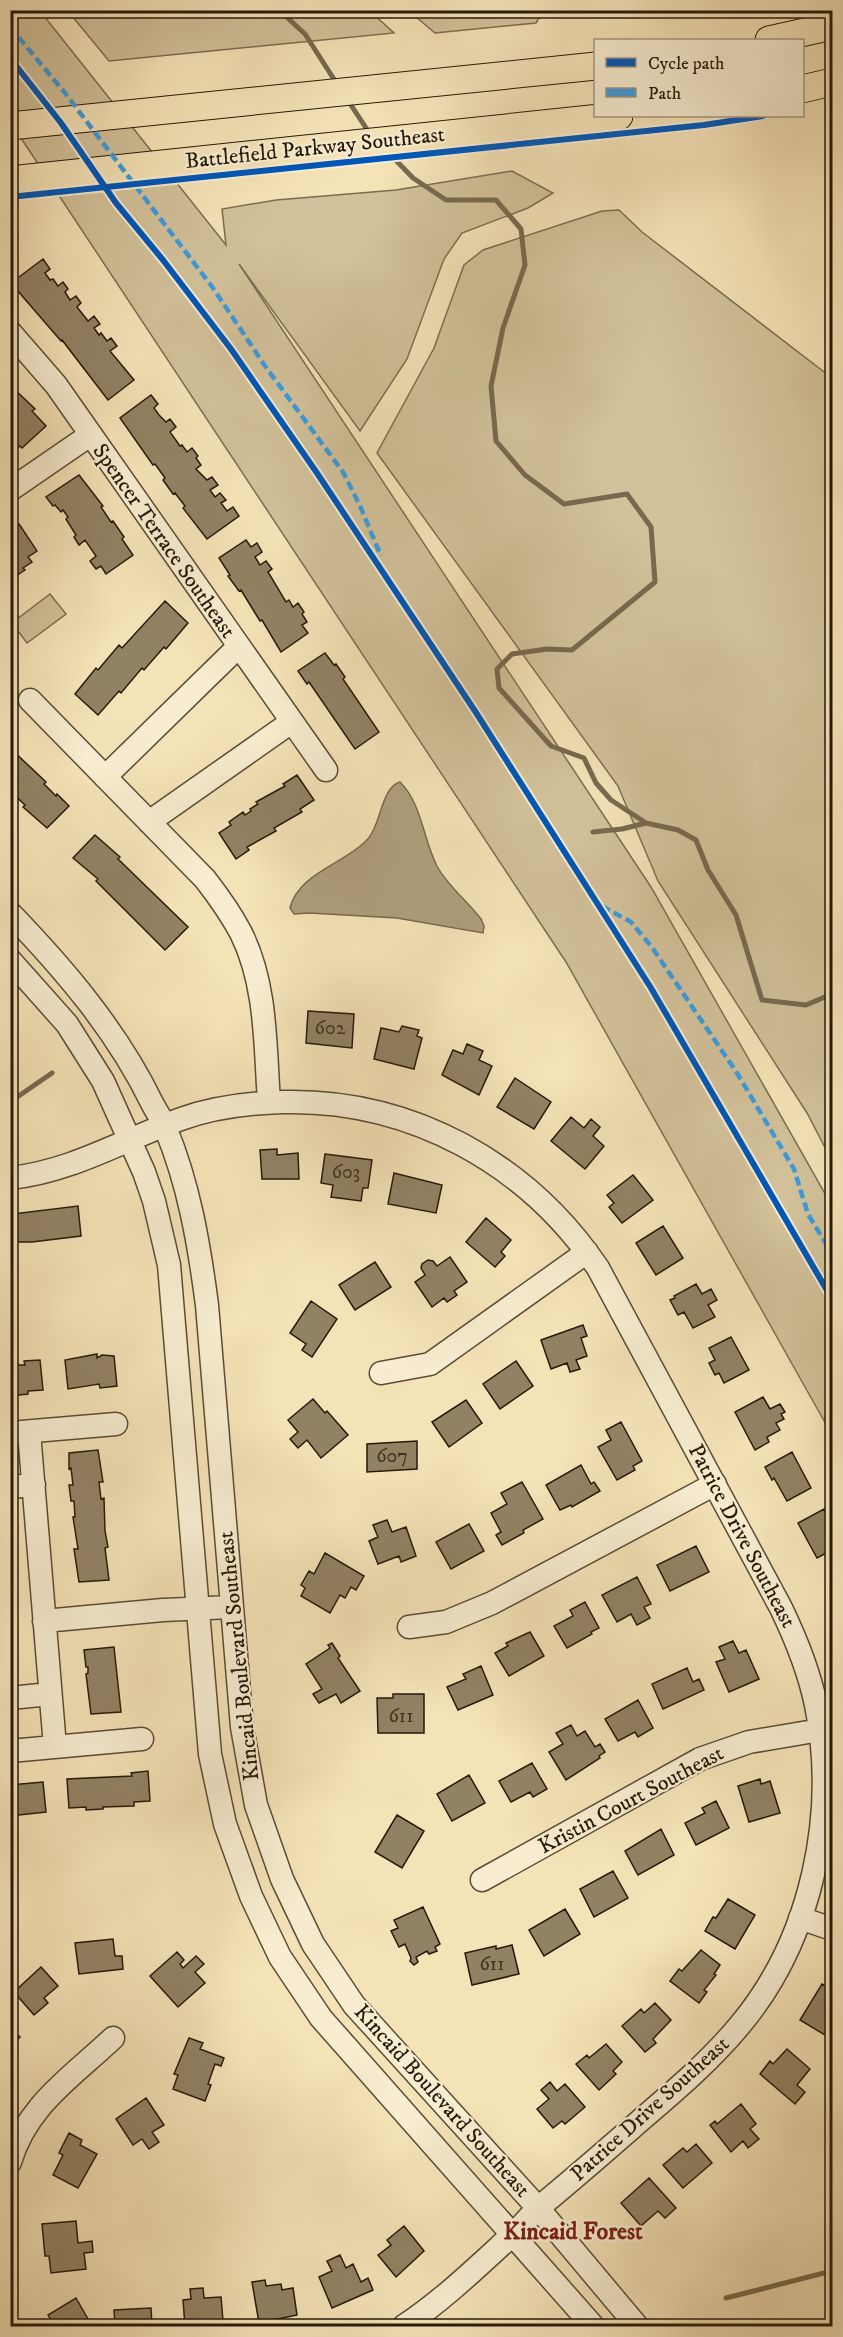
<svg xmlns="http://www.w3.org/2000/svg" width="843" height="2337" font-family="'IM FELL DW Pica',serif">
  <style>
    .green { fill: #d2c19a; stroke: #7c6d52; stroke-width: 1.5 }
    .water { fill: #af9e7c; stroke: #78694e; stroke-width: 1.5 }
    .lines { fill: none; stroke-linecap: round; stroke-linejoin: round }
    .stream { stroke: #78694e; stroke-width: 5 }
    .building { fill: #928264; stroke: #261909; stroke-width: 1.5 }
    .minor-casing { stroke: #5a4c35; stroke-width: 25 }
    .major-casing { stroke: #261909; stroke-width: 29 }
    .minor { stroke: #f8edd1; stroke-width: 22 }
    .major { stroke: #f5e3b8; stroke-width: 27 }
    .quiet { stroke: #3c9bdd; stroke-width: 4.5; stroke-dasharray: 9 4.5; stroke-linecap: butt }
    .cycleway-casing { stroke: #f8edd1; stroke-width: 10 }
    .cycleway { stroke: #0057b8; stroke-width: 6 }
    .labels { text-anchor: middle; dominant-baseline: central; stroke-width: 4.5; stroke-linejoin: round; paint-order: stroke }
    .number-label { font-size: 20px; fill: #413320 }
    .street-label { font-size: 22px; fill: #261909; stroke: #f8edd1 }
    .neighbourhood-label { font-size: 24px; font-weight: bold; fill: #7a1f14; stroke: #f8edd1 }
  </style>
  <rect width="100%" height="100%" fill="#f5e3b8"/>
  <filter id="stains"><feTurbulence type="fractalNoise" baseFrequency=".00333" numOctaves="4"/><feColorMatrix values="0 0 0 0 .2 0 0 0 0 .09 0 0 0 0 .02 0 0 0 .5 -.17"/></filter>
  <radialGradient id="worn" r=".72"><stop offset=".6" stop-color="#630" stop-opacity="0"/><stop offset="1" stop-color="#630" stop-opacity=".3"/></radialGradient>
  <path class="green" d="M10,11H40L226,245L222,209L276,200L396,190L512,171L553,193L528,208L462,233L444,259L407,359L360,431L239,264L651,887L832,1206V1435L566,962L11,123Z
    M68,11H370L394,33L109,61Z
    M409,11H543L536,23L435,33Z
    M619,210L642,232L832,378V1161L807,1113L658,881L618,786L377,453L434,348L464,265L483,250L602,211Z
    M50,594L66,614L27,643L12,623Z"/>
  <path class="water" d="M400,782C422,804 423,839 437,866C446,884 468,902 481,919L484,926L483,933L397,918L310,913L294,914L290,908C298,874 343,864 366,841C381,827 381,787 400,782Z"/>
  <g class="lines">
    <path class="stream" d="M279,10L305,34L337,84
      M347,99L370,134
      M385,149L413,178L446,200H496L521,229L525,265L503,328L491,386L496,441L525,475L564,504L627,494L651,527L655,582L572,650L547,649L512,654L497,669L499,688L551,746L584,758L596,783L611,800L646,823L678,830L696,840L708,870L736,915L762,1000L806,1005L832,994
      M593,832L622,829L646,823
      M10,1102L52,1073
      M726,2298L832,2271"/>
  </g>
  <path class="building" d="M43,259L50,269L45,273L50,280L53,279L58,286L63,282L68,289L65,292L70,300L76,296L81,303L77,307L88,321L94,316L100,324L94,328L99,335L101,333L107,341L111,338L117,346L110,351L134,380L108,400L62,340L61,341L11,283Z
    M10,385L35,409L32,411L46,426L22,448L20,446L15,450L10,445L12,441L10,439Z
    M151,395L158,404L154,408L159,415L166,422L170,419L176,427L170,432L180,446L182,445L187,452L192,448L198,456L196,458L201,465L196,469L207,480L212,477L218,485L210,490L215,497L220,493L226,500L221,503L227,511L233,507L239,516L207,539L183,508L185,506L175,493L173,494L163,480L165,478L155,464L153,465L120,418Z
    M79,475L103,506L101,507L111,522L113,521L124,537L122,539L133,555L106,574L101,566L96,569L90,561L96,556L85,540L79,545L74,537L76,535L66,519L68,517L63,510L61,512L55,505L53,506L46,497Z
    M19,524L37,551L28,557L32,562L23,568L25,570L16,576L14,573L10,575V529Z
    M246,540L251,547L257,543L262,552L255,557L260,565L266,561L272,569L268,572L286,602L289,600L293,607L298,603L304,612L302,614L307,622L302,625L308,633L281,652L262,620L260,621L241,590L239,591L228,576L230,575L219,558Z
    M165,601L188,623L166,649L164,647L144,670L142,668L121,693L119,691L98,715L75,694L96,668L98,670L119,645L122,648Z
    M325,653L334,665L336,664L345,677L343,679L379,732L355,749L309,682L307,684L298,671Z
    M10,748L46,782L44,784L56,796L57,794L69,806L47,828L23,807L25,805L12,793L10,794Z
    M297,775L314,800L300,809L302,812L274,828L276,831L247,847L249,850L236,859L219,833L231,825L229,822L243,812L245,815L251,811L250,809L258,804L256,802L285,786L283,784Z
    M95,835L120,857L118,859L188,927L165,950L96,881L98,879L73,858Z
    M308,1011L354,1014L352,1048L306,1043Z
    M402,1026L419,1030L417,1036L422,1038L414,1069L374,1059L381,1028L399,1032Z
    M467,1044L483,1051L479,1060L492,1066L479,1095L442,1075L453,1050L463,1054Z
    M515,1078L551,1102L534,1129L497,1107Z
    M571,1117L584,1128L591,1119L600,1127L593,1136L604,1146L585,1169L551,1141Z
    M277,1149V1155L298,1153L299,1179H262L260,1150Z
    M325,1154L372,1160L368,1188H363L361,1201L331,1197L333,1185L321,1183Z
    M394,1173L442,1185L436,1213L388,1204Z
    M633,1175L653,1200L622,1223L609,1207L614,1203L607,1195Z
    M78,1206L81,1236L32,1242H10V1212L13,1214Z
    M486,1218L511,1240L501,1252L505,1256L495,1267L466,1242Z
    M663,1226L683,1258L656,1275L636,1243Z
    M450,1257L467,1282L454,1291L457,1295L447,1302L444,1298L432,1307L415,1282L425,1275L421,1268L422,1264L428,1260L433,1261L437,1266Z
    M375,1262L391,1287L355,1310L339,1285Z
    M696,1284L702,1294L711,1289L717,1300L708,1305L715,1317L693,1328L684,1312L678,1315L670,1300L675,1298L674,1296Z
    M311,1301L337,1319L312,1357L302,1350L306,1344L290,1333Z
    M583,1325L587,1336L581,1338L587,1356L576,1360L580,1369L570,1372L567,1363L551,1369L541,1340Z
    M731,1337L749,1370L724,1383L719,1373L715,1375L709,1363L715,1360L709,1348Z
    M97,1354V1358L102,1355L114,1356L117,1386L100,1388L99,1384L68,1389L65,1360Z
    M40,1360L43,1390L28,1391V1394L10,1396V1365L18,1363V1365H25L24,1361Z
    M516,1361L533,1386L500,1409L483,1384Z
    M763,1397L770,1409L780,1404L785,1412L781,1414L784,1419L776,1423L780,1430L767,1437L769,1442L755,1450L735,1412Z
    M313,1399L325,1413L327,1411L348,1435L321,1458L307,1440L298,1448L290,1439L298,1432L288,1420Z
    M466,1400L482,1423L449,1447L432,1422Z
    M621,1422L642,1461L633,1466L635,1470L617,1480L598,1447L611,1440L606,1430Z
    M417,1441V1469L367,1472V1444Z
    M98,1450L103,1482H99L101,1499L104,1498L105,1531L108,1547L105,1548L109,1580L79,1582L74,1549H78L73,1517H75L74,1501H71L69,1485H73L71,1468L69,1469V1453Z
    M792,1452L811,1488L787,1501L774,1478L772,1480L765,1467Z
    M581,1465L591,1484L594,1482L600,1491L572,1507L571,1505L560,1510L546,1485Z
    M522,1482L543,1519L523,1530L524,1533L502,1545L496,1535L501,1532L491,1513L507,1504L501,1493Z
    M824,1509L832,1525V1550L817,1558L798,1523Z
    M387,1520L392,1532L406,1527L416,1556L401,1562L399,1556L378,1564L369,1541L378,1537L373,1525Z
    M469,1524L484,1551L451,1569L436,1542Z
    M696,1546L709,1572L670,1591L657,1565Z
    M325,1553L364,1576L356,1590L351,1587L345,1598L340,1595L330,1613L301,1596L305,1588L301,1585L309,1571L314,1574Z
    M637,1577L651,1604L644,1607L650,1618L637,1625L631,1614L617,1622L602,1595Z
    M585,1602L599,1628L591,1632L592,1634L567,1648L554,1626L573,1616L570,1610Z
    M530,1632L544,1656L509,1676L495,1653L508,1646L506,1643Z
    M733,1641L739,1653L746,1650L759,1679L729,1692L716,1662L725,1659L719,1647Z
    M332,1643L340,1656L338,1658L360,1691L341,1703L336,1694L319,1703L313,1694L322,1689L306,1664L330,1648L328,1645Z
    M114,1647L121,1712L91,1714L86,1674L88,1673V1667H86L84,1650Z
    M481,1666L493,1695L458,1710L447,1687L466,1679L463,1674Z
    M687,1668L693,1682L699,1679L704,1690L663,1709L652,1684Z
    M393,1694H424V1733H378L377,1698H393Z
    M638,1700L653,1728L638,1737L635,1732L618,1741L605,1719Z
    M571,1725L577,1736L585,1731L595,1747L600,1744L605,1752L599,1756L600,1758L566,1780L549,1752L563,1744L556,1733Z
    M532,1763L547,1789L533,1797L530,1792L511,1802L499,1781Z
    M148,1771L150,1801L134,1802V1806L103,1807V1809L86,1810V1807L69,1808L67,1779L132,1776L131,1773Z
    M469,1775L485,1803L452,1821L437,1794Z
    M760,1779L761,1784L770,1781L780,1813L749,1822L738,1786Z
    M43,1782L46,1812L10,1816V1785Z
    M716,1801L729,1828L696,1845L685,1823L705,1813L702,1808Z
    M397,1815L424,1831L402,1868L375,1852Z
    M661,1829L674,1855L638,1875L625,1851Z
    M613,1871L628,1898L594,1917L580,1889Z
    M728,1899L755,1915L735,1949L705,1931L713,1917L716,1918Z
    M423,1907L440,1944L435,1947L437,1951L429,1954L427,1951L416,1957L418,1962L414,1965L410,1961L411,1958L405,1944L399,1947L391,1931L398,1928L394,1920Z
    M565,1909L580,1934L544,1956L529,1930Z
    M113,1939L115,1956H122L123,1969L79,1974L75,1943Z
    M512,1945L519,1974L472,1985L465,1953L496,1946V1949Z
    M701,1950L720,1965L714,1974L716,1975L704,1990L707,1992L699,2003L670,1981L679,1969L682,1971Z
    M177,1952L184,1960L180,1964L183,1968L196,1956L204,1964L195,1972L205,1983L178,2007L150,1976Z
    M41,1967L58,1986L44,1998L48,2003L34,2015L14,1992Z
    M822,1984L832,1990V2035L830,2038L800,2020Z
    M655,2003L671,2020L653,2039L656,2043L645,2052L622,2026L641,2009L644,2013Z
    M10,2028L20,2037L11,2046L13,2048L10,2051Z
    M189,2038L203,2043L200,2049L224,2058L221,2066L215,2064L208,2084L211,2085L205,2101L173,2089L178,2075L174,2074Z
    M606,2044L622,2062L613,2071L616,2074L599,2090L576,2064L587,2055L589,2058Z
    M787,2049L810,2069L797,2085L805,2092L795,2104L760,2074L770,2061L773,2064Z
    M550,2082L557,2091L565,2084L585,2107L565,2124L562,2121L553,2128L537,2109L549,2099L541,2090Z
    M146,2098L164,2125L152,2132L159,2142L149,2149L142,2139L133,2145L116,2119Z
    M741,2104L756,2124L750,2129L759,2139L748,2148L743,2141L731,2152L710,2125L715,2121L717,2124Z
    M69,2133L82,2140L80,2145L97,2154L78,2188L53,2175L63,2155L59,2153Z
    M696,2144L712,2163L683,2188L663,2165L683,2148L687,2152Z
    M649,2178L676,2208L665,2218L658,2211L641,2226L621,2203Z
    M76,2221L78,2243L92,2241L93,2252L84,2253L86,2269L51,2273L49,2256H45L42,2224Z
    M404,2226L424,2251L396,2277L378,2255L391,2245L387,2240Z
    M340,2255L346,2268L353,2264L361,2282L368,2278L373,2290L332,2308L319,2277L332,2271L327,2261Z
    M265,2280L266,2286L281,2284L282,2290L293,2288L297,2315L259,2323L252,2282Z
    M203,2288L204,2298L221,2297L223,2321L211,2322V2326H185L183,2300L191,2299L190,2289Z
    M76,2298L92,2326H55L48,2315Z
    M151,2308L152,2326H160H115L114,2310Z"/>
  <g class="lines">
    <g class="minor-casing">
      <path id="minor" d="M10,332L56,385L326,770
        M10,490L90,435
        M30,700L205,879C219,897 231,914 241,933C267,985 265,1046 269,1102
        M105,777L238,647
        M149,822L290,723
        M10,913C65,970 117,1031 152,1103C156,1111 162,1119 165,1127C189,1184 199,1244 207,1305L242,1727L256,1805L282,1879L313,1944L354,2005L538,2208L637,2326
        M10,960L67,1024L103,1081L144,1172L154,1201L169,1265L210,1754L225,1824L251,1896L280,1957L321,2018L593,2326
        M10,1178C71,1172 125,1139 181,1119C214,1107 249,1103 283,1102C411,1099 527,1163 598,1268L781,1608C796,1639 809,1671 816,1705C838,1814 812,1939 740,2025C711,2060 677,2089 642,2119C609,2148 577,2176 543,2204C531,2214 522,2226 511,2236C476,2268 443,2300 404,2326
        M381,1373L430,1364L587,1252
        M29,1432L55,1747
        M10,1433L116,1424
        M10,1487L34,1485
        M44,1621L163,1610L231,1607
        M409,1627L446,1622L492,1603L715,1484
        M10,1698L50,1694
        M10,1751L142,1739
        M482,1880L700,1759L749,1742L820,1730
        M800,1918L832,1929
        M10,2162C27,2105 72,2077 113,2038"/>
    </g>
    <g class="major-casing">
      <path id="major" d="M769,40L832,26
        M802,89L832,82
        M10,126L596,66
        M10,180L619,116"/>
    </g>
    <use href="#minor" class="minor"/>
    <use href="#major" class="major"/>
    <path class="quiet" d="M10,27L65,93L213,288L265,366L343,472L360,506L381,556
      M602,906L631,922L651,946L737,1073L794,1169L808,1214L832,1254"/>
    <g class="cycleway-casing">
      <path id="cycleway" d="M10,58L61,123L116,203L163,260L231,349L317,473L475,711L651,988L832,1299
        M10,197L704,125L763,116"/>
    </g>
    <use href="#cycleway" class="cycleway"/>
  </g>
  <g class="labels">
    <g class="number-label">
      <text x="330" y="1028">602</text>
      <text x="346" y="1172">603</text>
      <text x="392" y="1456">607</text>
      <text x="401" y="1716">611</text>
      <text x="492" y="1964">611</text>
    </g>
    <g class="street-label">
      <text transform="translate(315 148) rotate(-6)">Battlefield Parkway Southeast</text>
      <text transform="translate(164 541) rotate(55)">Spencer Terrace Southeast</text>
      <text transform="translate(742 1536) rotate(62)">Patrice Drive Southeast</text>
      <text transform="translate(239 1656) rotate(-96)">Kincaid Boulevard Southeast</text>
      <text transform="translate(631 1800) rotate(-28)">Kristin Court Southeast</text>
      <text transform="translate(442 2101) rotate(48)">Kincaid Boulevard Southeast</text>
      <text transform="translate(650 2109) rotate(-42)">Patrice Drive Southeast</text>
    </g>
    <g class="neighbourhood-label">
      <text x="573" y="2232">Kincaid Forest</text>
    </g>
  </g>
  <rect width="843" height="2337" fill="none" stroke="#f5e3b8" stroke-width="36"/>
  <rect x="12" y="12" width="819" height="2313" fill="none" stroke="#261909" stroke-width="3"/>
  <rect x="18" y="18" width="807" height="2301" fill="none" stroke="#261909" stroke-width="1.5"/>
  <rect x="594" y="39" width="210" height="78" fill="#f8edd1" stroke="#a49881" stroke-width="1.5"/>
  <rect x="606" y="58" width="30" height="9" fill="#0057b8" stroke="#a49881" stroke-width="1.5"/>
  <text x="648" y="69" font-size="18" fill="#261909">Cycle path</text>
  <rect x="606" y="88" width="30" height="9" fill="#3c9bdd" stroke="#a49881" stroke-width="1.5"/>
  <text x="648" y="99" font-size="18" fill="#261909">Path</text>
  <rect width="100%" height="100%" filter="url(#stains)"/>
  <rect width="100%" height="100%" fill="url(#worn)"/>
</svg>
